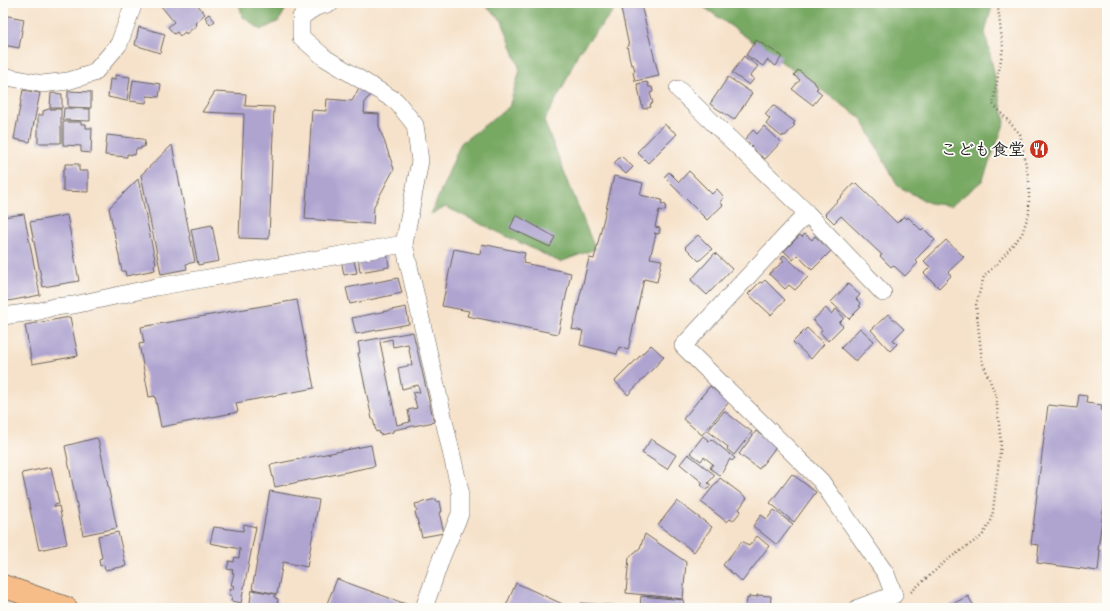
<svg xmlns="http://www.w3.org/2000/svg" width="1110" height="611" font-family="Caveat,'Klee One',sans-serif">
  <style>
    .forest { fill: #78a963; stroke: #4a6240 }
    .building { fill: #afa4d0; fill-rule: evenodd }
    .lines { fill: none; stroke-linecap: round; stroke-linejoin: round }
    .minor-casing { stroke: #686159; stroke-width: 18 }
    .trunk-casing { stroke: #686159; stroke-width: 24 }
    .path { stroke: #686159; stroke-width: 2.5; stroke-dasharray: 1 3; stroke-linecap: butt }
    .minor { stroke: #fff; stroke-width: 17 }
    .trunk { stroke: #f7bd88; stroke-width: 22 }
    .labels { text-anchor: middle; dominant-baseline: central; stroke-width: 3.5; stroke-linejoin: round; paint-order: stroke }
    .poi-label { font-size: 17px; font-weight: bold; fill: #1c1c1c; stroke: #fdfcf7; text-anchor: end }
  </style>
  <rect width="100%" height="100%" fill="#fdfcf7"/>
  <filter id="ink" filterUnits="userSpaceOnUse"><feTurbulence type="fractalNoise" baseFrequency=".025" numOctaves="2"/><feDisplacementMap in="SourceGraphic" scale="8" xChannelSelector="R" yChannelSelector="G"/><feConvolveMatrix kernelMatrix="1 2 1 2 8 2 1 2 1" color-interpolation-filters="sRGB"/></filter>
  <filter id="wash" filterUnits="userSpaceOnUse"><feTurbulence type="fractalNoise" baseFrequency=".012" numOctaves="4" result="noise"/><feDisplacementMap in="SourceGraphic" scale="16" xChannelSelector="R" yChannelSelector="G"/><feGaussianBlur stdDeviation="0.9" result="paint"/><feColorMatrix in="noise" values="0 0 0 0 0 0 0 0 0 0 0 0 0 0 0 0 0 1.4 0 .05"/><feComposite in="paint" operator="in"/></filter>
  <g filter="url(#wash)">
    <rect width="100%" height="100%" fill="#f6e2ca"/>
    <path class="forest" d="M239,3H289L279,21L261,30L242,16Z
      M482,3H620L578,53L563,87L544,121L595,249L560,262L446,207L431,214L461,143L509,107L520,70L502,21Z
      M698,3H993L985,32L1005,122L982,181L951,206L929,203L898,186L861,118Z"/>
    <g id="blocks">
      <path class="building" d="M164,3H196L205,14L195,23L197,25L186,34L185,32L180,36L177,32L174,34L168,27L174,22L161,6Z
        M641,5L659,76L635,81L633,72L635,71L633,64L631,65L627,46H629L621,9Z
        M209,14L215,21L210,25L205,17Z
        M3,15L24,19L19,48L3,45Z
        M139,27L165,34L160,53L135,45Z
        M756,40L782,56L776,66L767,60L763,66L746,55Z
        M744,56L758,66L750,76L754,79L749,85L732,73Z
        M798,70L815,83L818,88L816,89L822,94L813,105L792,89L800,80L794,75Z
        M115,75L130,77L127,101L108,97L110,79L115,80Z
        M728,77L752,93L734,120L710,104Z
        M133,80L161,84L159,97L147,96L146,103L130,101Z
        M647,82L649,87H652L653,92L650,93L653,103L650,104L651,107L643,109L637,84Z
        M360,86L371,95L365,101L364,113L379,114V126L394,169L374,206L373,224L305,219L312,110L326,111L327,99L352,101Z
        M23,90L40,93L30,142L14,139Z
        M68,91L91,92V108L68,107Z
        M215,92L246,94L245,106L274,107L269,239L239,238L244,114L202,112Z
        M51,93L62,94V108H50Z
        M773,105L795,122L793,124L795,125L785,136L783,135L782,137L766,124L770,119L765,114Z
        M64,108L90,109V121L63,120Z
        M49,109H61V143H38V115H43V111Z
        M63,122H81V124H86V128H92L91,153L81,152V146L63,145Z
        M664,124L677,134L648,163L637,152Z
        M764,126L781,142L765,159L750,148L752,146L745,139L753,130L757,134Z
        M107,135L142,139L145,141L144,147H141V149H136L135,155L127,154V157L105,155Z
        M172,145L195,262L186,264L187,269L161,274L141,175Z
        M621,156L633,167L626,174L614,163Z
        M65,164H79V171H88V192L63,191V170L65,169Z
        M689,171L712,194L717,189L724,197L720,202L723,205L707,220L664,177L669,172L679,182Z
        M614,176L643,183L640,195L662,200L661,203L666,205L665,211L659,210L655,227L660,228L659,234L654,233L656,234L650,258L662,260L657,282L644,279L628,350L619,347L617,354L580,345L583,331L572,329L589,258L594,259Z
        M138,179L156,264L154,265L155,270L126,276L125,271H122L109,208Z
        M856,183L897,223L904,216L907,219L908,217L922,231L924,229L935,240L915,260L918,263L905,276L893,265L891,267L880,256L882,255L841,216L834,223L825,214L853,184L855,185Z
        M24,214L40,295L3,302V217Z
        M67,215L79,281L43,287L30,222Z
        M516,215L555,237L550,247L510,228Z
        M212,225L219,261L198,265L191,229Z
        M805,234L812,240L815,236L831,251L812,270L797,255L793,260L784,251L800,235L802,237Z
        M698,235L712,249L699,261L685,247Z
        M946,240L964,257L948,272L951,276L939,288L924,273L930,267L924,261Z
        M482,244L525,253L523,263L571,273L558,334L467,316L469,311L442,306L454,249L480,254Z
        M387,252L389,267L360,272L358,256Z
        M715,253L732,269L707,295L691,280Z
        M784,255L808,277L795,290L789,285L785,289L769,274L784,261L781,259Z
        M353,257L357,273L344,275L341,259Z
        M398,278L402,293L350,304L346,288Z
        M765,280L785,300L771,315L748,294L760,282L762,283Z
        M848,284L860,295L856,299L861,304L859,306L861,307L849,319L831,302Z
        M297,300L314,388L236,403L238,412L161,427L155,396L149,397L139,344L144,343L141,327Z
        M406,307L409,324L356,334L352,318Z
        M826,308L831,314L836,309L844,318L839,323L843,326L828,341L820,332L822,330L813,320Z
        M888,314L904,329L893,340L897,344L890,351L871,330Z
        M70,317L78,356L32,364L25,325Z
        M807,328L824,344L811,359L793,342Z
        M860,328L874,341L857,360H854L841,348Z
        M413,332L434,422L393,430V432L380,435L379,431L376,432L373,419H372L358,353H360L358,342ZM392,339L393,347L408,344L412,365L398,368L402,389L418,385L420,392L413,393L417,408L408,410L410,422L397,425L380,342Z
        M651,345L664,357L628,395L615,381Z
        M710,386L729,402L702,435L683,419Z
        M1079,395L1087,396L1086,403L1102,405L1101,411L1107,412V481L1098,550L1100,551L1098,571L1037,563L1039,545L1031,544L1048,405L1077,408Z
        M724,411L752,432L734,455L727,449L728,447L708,431Z
        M756,431L776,447L759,469L739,454Z
        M703,436L709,441L711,439L735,458L732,461L730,459L720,476L710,468L713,464L704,457L701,461L690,453Z
        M96,438L98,439L117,528L83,535L65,446Z
        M651,439L676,455L667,469L642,453Z
        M371,445L375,466L275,487L270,465Z
        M688,454L715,475L708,483L711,485L707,490L701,485L703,483L680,464Z
        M51,467L59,504L54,505L55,507L59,506L67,544L39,550L22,473Z
        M792,474L816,492L794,522L770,503Z
        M720,478L747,498L739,509L741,511L733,521L730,519L727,522L701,502Z
        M270,491L319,500L307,567L283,562L277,594L252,589Z
        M436,499L437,502L440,501L442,512H439L444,533L422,537L415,512L417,511L415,504Z
        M677,501L712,527L694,552L658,525Z
        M774,510L793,524L777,545L753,526L761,515L767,519Z
        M244,524L256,527L241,603L231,601L232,596L229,595L231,588L233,589L234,586L231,585L234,573H232L233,570L227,569L229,561L234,562L235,557L239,558L240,549L210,543L214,527L243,531Z
        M118,532L126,566L105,570L104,565L100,566L99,559L102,558L98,536Z
        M645,534L686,562L683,599L626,593L629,557L640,548Z
        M757,536L769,546L742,582L723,565L742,541L749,546Z
        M337,579L414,607V608H325Z
        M516,583L567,606L566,608H505Z
        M252,590L275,594V598L278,599L277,605H273L272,608H249Z
        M757,595L771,596L770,608H746L747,598L749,599V596L757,597Z
        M641,596L684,600L683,608H640Z
        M968,596L975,608H945Z
        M581,603L617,606V608H578Z"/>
    </g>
  </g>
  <g filter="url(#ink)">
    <use href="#blocks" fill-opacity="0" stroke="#686159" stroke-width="1"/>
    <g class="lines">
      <g class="minor-casing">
        <path id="minor" d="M331,3L316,7L301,17V37L325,58L396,101L415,125L420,161L404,244L460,491V514L442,556L424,608
          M3,76L42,84L68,81L94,73L119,44L134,3
          M678,89L807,213L883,293
          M807,213L683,346L821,481L886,574L894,595L858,608
          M3,316L40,311L53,307L74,305L156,287L404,244"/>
      </g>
      <g class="trunk-casing">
        <path id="trunk" d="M3,586L66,608"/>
      </g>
      <path class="path" d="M911,592L947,560L982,536L992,519L1001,444L996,396L982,361L976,305L984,276L996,265L1022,234L1029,213V181L1020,134L993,104L1003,48L998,8L1000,3"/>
      <use href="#minor" class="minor"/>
      <use href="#trunk" class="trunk"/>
    </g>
  </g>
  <defs>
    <g id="restaurant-disc" transform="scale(1)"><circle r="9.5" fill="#c8321e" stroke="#fdfcf7"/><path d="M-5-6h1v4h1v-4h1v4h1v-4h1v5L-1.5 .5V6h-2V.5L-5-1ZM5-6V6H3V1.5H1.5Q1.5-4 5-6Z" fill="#fff"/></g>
  </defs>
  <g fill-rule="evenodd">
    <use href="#restaurant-disc" x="1039" y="149"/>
  </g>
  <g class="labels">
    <g class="poi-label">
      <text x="1025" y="149">こども食堂</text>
    </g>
  </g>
  <rect width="1110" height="611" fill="none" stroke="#fdfcf7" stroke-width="16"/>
</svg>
